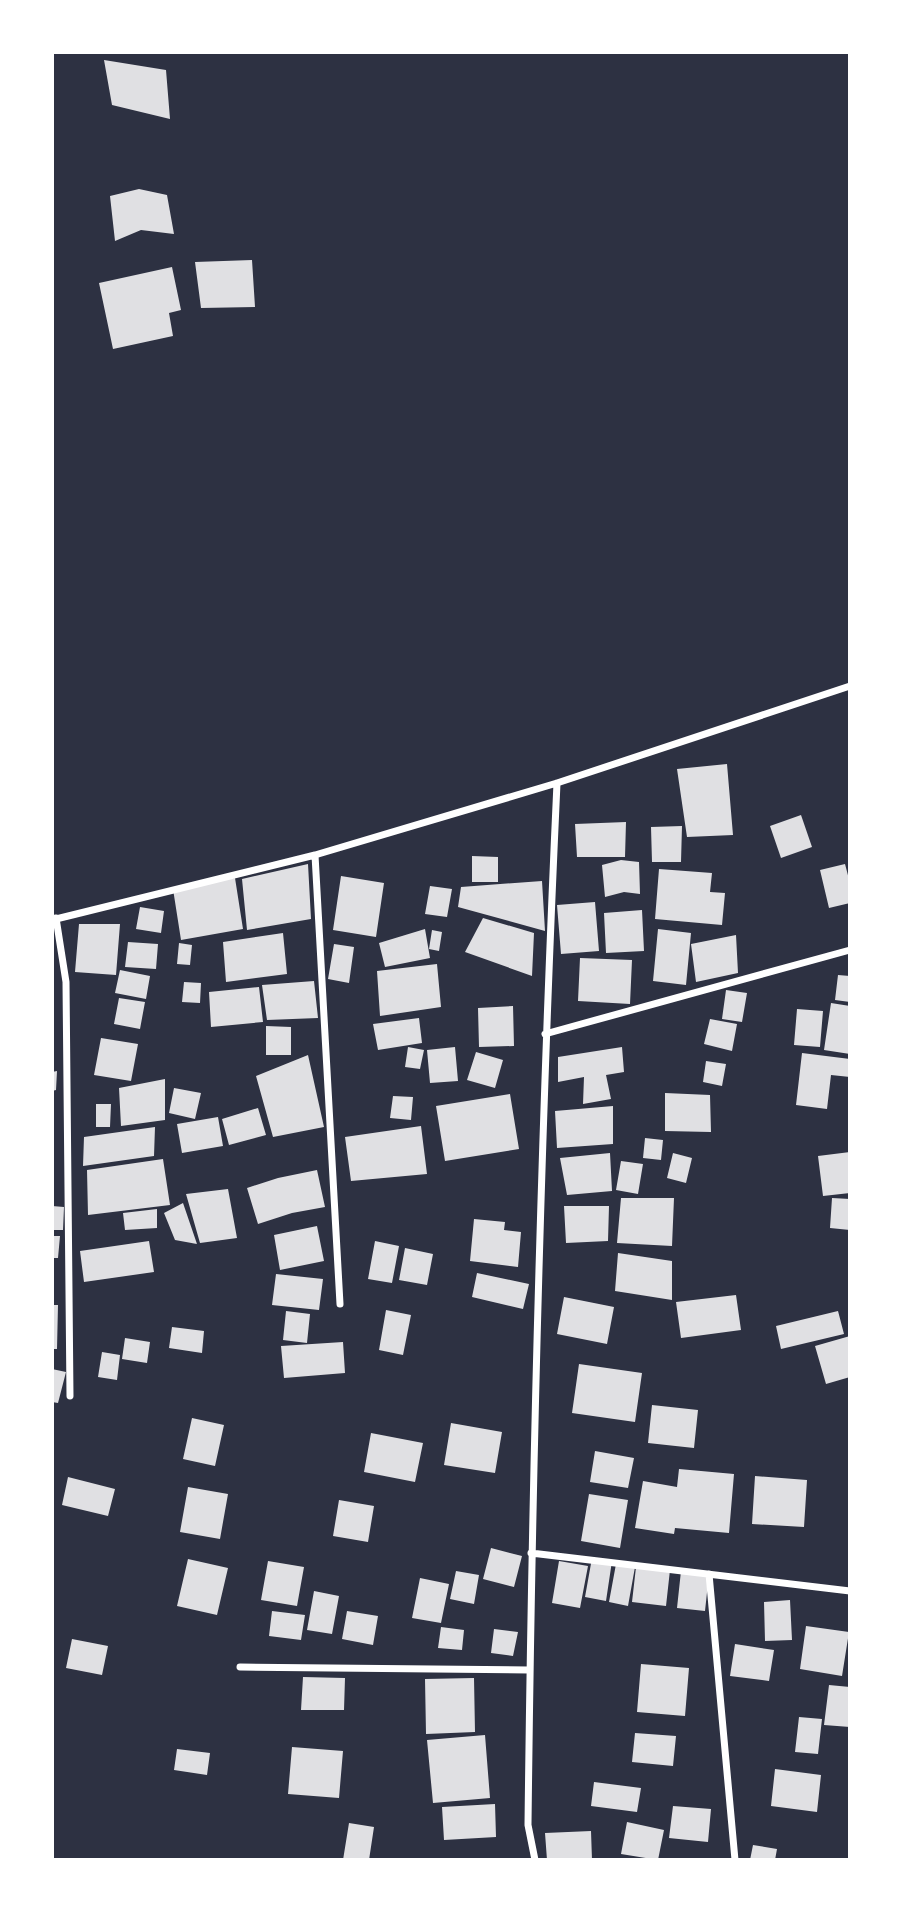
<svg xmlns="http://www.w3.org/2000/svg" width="902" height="1912" font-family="Ubuntu,sans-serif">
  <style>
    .building { fill: #e0e0e3 }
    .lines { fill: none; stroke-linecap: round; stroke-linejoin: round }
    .minor { stroke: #fff; stroke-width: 7 }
  </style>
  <rect width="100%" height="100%" fill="#2d3142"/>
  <path class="building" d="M104,60L166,70L170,119L112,105Z
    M139,189L167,195L174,234L141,230L115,241L110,196Z
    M252,260L255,307L201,308L195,262Z
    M172,267L181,310L169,313L173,336L113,349L99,283Z
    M727,764L733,835L687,837L677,769Z
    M801,815L812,847L781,858L770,826Z
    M626,822L625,857H577L575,824Z
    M682,826L681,862H652L651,827Z
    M472,856L498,857V882H472Z
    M621,860L639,862L640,894L624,892L605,897L602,865Z
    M308,864L311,919L247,930L242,879Z
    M845,864L850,883V903L829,908L820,870Z
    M659,869L712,873L710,892L725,893L722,925L655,919Z
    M341,876L384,883L376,937L333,930Z
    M235,878L243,929L181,940L173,889Z
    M542,881L545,931L458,907L461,887Z
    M430,886L452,889L447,917L425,914Z
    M595,902L599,951L561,954L557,905Z
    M140,907L164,911L161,933L136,929Z
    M642,910L644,951L606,953L604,913Z
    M483,918L534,933L532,976L465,952Z
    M79,924H120L116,975L75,972Z
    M425,929L430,958L385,967L379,943Z
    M658,929L691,933L686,985L653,981Z
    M432,930L442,932L439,951L429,949Z
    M283,933L287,974L226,982L223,942Z
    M736,935L738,973L696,982L691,944Z
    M128,942L158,944L156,969L125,967Z
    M179,943L192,945L190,965L177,964Z
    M334,944L354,947L349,983L328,979Z
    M580,958L632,960L630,1004L578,1001Z
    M437,964L441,1007L380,1016L377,971Z
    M120,970L150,976L146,999L115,993Z
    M838,975L850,976V1002L835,1000Z
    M314,981L318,1018L267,1020L262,985Z
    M184,982L201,983L200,1003L182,1002Z
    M259,987L263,1022L211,1027L209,992Z
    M726,990L747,993L742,1022L722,1019Z
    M119,998L145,1002L140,1029L114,1024Z
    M831,1003L850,1006V1054L824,1050Z
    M513,1006L514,1046L479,1047L478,1008Z
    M797,1009L823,1011L820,1047L794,1045Z
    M419,1018L422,1043L378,1050L373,1024Z
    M710,1019L737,1024L732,1051L704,1044Z
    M266,1026L291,1027V1055H266Z
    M101,1038L138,1044L131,1081L94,1075Z
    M408,1047L424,1050L420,1069L405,1067Z
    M455,1047L458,1081L430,1083L427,1050Z
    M622,1047L624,1072L606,1075L611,1099L583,1104L584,1077L558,1082V1057Z
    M476,1052L503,1060L495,1088L467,1080Z
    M802,1053L850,1059V1077L831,1075L827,1109L796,1105Z
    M308,1055L324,1127L273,1137L256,1076Z
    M706,1061L726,1064L722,1086L703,1082Z
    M57,1071L56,1090L52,1091V1072Z
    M165,1079V1120L121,1126L119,1088Z
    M174,1088L201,1093L195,1119L169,1113Z
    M665,1093L710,1095L711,1132L665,1131Z
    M510,1094L519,1149L445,1161L436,1106Z
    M393,1096L413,1097L411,1120L390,1118Z
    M96,1104H111L110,1127H96Z
    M613,1106V1144L557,1148L555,1111Z
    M258,1108L266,1135L229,1145L222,1119Z
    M218,1117L223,1146L182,1153L177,1124Z
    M421,1126L427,1174L351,1181L345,1137Z
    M155,1127L154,1156L83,1166L84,1137Z
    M645,1138L663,1140L661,1160L643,1158Z
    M850,1152V1193L823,1196L818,1156Z
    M610,1153L612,1191L567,1195L560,1158Z
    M673,1153L692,1158L686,1183L667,1178Z
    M163,1159L170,1205L88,1215L87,1170Z
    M621,1161L643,1164L638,1194L616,1190Z
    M317,1170L325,1207L292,1213L258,1224L247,1188L278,1178Z
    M228,1189L237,1238L200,1243L186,1194Z
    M621,1198H674L672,1246L617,1243Z
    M832,1198L850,1199V1230L830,1228Z
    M183,1203L197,1244L175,1240L164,1213Z
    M52,1206L64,1207L63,1230H52Z
    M564,1206H609L608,1241L566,1243Z
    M157,1209V1228L125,1230L123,1213Z
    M474,1219L505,1222L504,1230L521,1232L518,1267L470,1261Z
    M317,1226L324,1261L280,1270L274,1235Z
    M52,1236H60L58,1258H52Z
    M149,1241L154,1272L84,1282L80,1251Z
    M375,1241L399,1246L392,1283L368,1279Z
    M405,1248L433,1254L427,1285L399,1280Z
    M618,1253L672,1261V1300L615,1291Z
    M477,1273L529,1284L523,1309L472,1297Z
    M276,1274L323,1279L319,1310L272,1305Z
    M736,1295L741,1330L681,1338L676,1302Z
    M564,1297L614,1307L607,1344L557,1334Z
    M52,1305H58L57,1349H52Z
    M386,1310L411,1315L403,1355L379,1350Z
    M286,1311L310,1314L307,1343L283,1340Z
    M838,1311L844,1334L781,1349L776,1326Z
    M172,1327L204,1331L202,1353L169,1348Z
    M850,1336V1377L826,1384L815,1346Z
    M125,1338L150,1342L147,1363L122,1359Z
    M343,1342L345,1373L284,1378L281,1346Z
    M102,1352L120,1355L117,1380L98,1377Z
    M579,1364L642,1373L635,1422L572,1413Z
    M52,1369L66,1372L58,1403L52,1402Z
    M652,1405L698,1410L694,1448L648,1443Z
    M192,1418L224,1425L215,1466L183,1459Z
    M451,1423L502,1432L495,1473L444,1465Z
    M371,1433L423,1443L415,1482L364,1472Z
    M595,1451L634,1458L628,1488L590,1482Z
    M679,1469L734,1474L729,1533L675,1528L674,1534L635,1528L643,1481L677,1487Z
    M755,1476L807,1480L804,1527L752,1524Z
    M68,1477L115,1489L108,1516L62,1505Z
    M188,1487L228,1494L220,1539L180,1532Z
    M589,1494L628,1500L620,1548L581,1541Z
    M339,1500L374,1506L368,1542L333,1536Z
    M491,1548L522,1556L514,1587L483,1579Z
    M592,1558L612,1561L606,1601L585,1597Z
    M188,1559L228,1568L217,1615L177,1606Z
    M268,1561L304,1567L297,1606L261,1600Z
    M559,1561L588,1566L580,1608L552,1603Z
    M616,1564L635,1567L628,1606L609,1602Z
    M636,1567L670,1570L666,1606L632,1602Z
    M456,1571L479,1575L474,1604L450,1599Z
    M681,1571L709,1574L705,1611L677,1608Z
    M420,1578L449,1584L441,1623L412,1618Z
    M314,1591L339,1596L332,1634L307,1630Z
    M790,1600L792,1640L765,1641L764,1602Z
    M272,1611L305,1615L301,1640L269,1636Z
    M347,1611L378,1616L373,1645L342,1639Z
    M806,1626L849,1632L842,1676L800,1669Z
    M441,1627L464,1630L462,1650L438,1648Z
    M494,1629L518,1632L513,1656L491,1653Z
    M72,1639L108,1646L102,1675L66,1668Z
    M735,1644L774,1650L769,1681L730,1676Z
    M641,1664L689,1668L685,1716L637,1712Z
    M303,1677L345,1678L344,1710H301Z
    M474,1678L475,1732L426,1734L425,1679Z
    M829,1685L850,1687V1727L824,1725Z
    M799,1717L822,1719L818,1754L795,1752Z
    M635,1733L676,1736L673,1766L632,1762Z
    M485,1735L490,1798L433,1803L427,1740Z
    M292,1747L343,1751L339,1798L288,1794Z
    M177,1749L210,1753L207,1775L174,1770Z
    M775,1769L821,1775L817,1812L771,1806Z
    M594,1782L641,1788L637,1812L591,1806Z
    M495,1804L496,1837L444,1840L442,1807Z
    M673,1806L711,1809L708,1842L669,1838Z
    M627,1822L664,1830L658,1860L621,1854Z
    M349,1823L374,1827L369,1860H343Z
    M591,1831L592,1860H547L545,1833Z
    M753,1845L777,1849L775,1860H750Z"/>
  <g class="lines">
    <path class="minor" d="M315,855L340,1304
      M56,918L66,982L70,1396
      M52,920L315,855L557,783L850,686
      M545,1034L850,950
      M531,1553L850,1591
      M709,1574L735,1860
      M240,1667L529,1670
      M535,1860L528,1825C532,1478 541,1130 557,783"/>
  </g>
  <rect width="902" height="1912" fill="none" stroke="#ffffff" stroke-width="108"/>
</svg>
